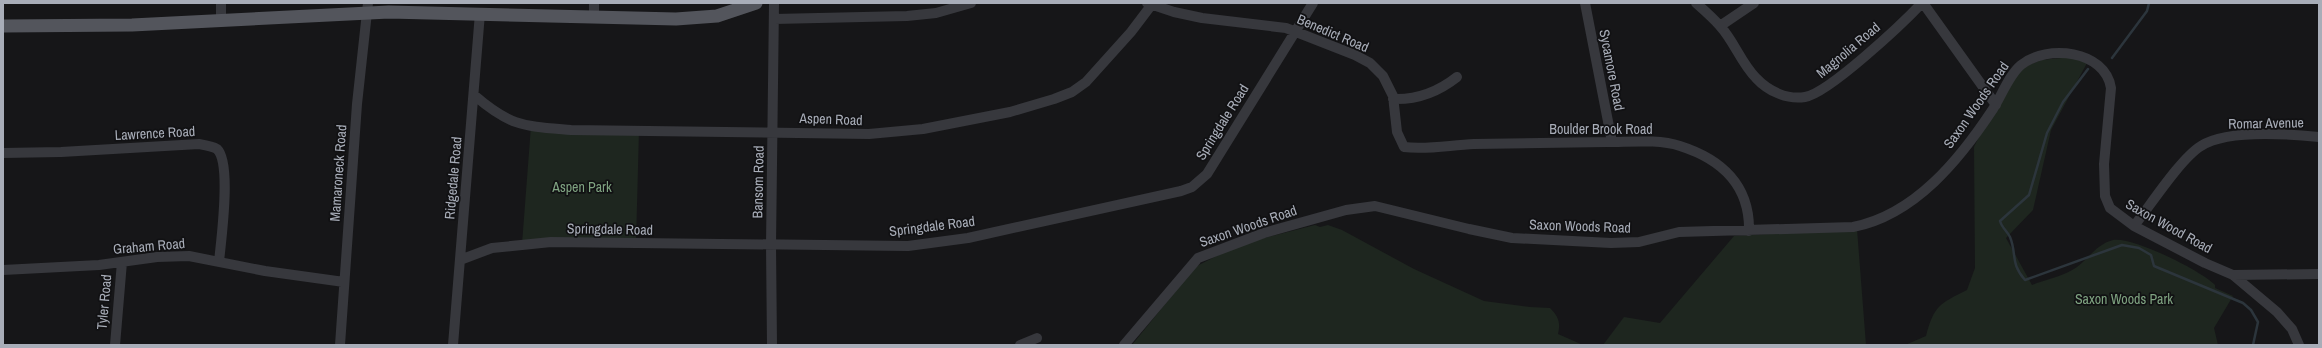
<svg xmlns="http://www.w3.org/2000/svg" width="2322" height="348" font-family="'Archivo Narrow',sans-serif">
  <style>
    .green { fill: #1e261f }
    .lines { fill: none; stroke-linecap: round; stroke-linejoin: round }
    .stream { stroke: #2c353c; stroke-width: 2.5 }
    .minor { stroke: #37383d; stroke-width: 10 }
    .major { stroke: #53555c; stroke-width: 13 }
    .labels { text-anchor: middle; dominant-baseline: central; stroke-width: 3.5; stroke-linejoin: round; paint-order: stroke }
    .street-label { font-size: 14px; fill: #a8adb8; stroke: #111113 }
    .park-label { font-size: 14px; fill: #7fa381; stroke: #111113 }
  </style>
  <rect width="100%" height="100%" fill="#161618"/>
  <path class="green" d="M2071,57L2087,63L2051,130L2033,210L2006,238L2032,285C2044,280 2067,275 2077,267C2089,258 2097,244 2113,240C2132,236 2202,271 2215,285V288L2233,296L2214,328L2218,345H1905L1926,336C1934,306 1939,304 1967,290L1975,268L1974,147L2007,79L2022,68L2041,60Z
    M531,126L639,130L636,243L522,244Z
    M1315,225L1320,227L1328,225L1342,230L1414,269L1484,301L1530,307L1550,308C1558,316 1561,322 1558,334L1583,345H1132L1195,267L1240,244Z
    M1857,229L1866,345H1603L1624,317L1660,323L1734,236Z"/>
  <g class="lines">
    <path class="stream" d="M2112,58L2147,11L2149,3
      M2088,69L2063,102L2047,133L2029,195L2000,221C2002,228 2007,231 2010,237C2017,254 2010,263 2025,280L2122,245L2139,248L2151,255L2154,266L2243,303L2251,310L2258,322L2253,345"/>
    <path class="minor" d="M1147,3L1174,12L1202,18L1286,28L1355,55L1370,63L1383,76L1393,96L1397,132L1404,147C1427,150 1450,145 1474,144C1518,143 1563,143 1607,142C1631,142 1658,139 1680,146C1721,159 1750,185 1749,231
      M1585,3L1612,142
      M1696,3C1704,10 1713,18 1720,26C1734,41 1741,63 1756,78C1768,91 1787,100 1805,97C1829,93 1903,23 1922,3
      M1923,3L1996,105
      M594,17V3
      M774,19L907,16L936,13L971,3
      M221,21V3
      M1720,26L1754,3
      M474,95C511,127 524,126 571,130L869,134L923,129L1010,112L1054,99L1072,92L1086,82L1131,32L1153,3
      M1393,99C1418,100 1438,92 1457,77
      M3,153L61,152L199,144C205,145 212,146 217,149C232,163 221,240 219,262
      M2134,226C2150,206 2181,158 2201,146C2227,129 2289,134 2319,137
      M460,260L492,248L551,242L908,246L968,238L1181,191L1192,187L1207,174L1313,3
      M3,270L99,265L157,257L189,256L265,271L344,282
      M2233,275L2319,274
      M115,345L122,262
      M340,345L357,104L368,3
      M453,345L480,13
      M772,345L771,245L774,3
      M1020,345L1037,338
      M1124,345L1198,258L1264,233L1346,210L1375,206L1469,229L1512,238L1611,243L1639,242L1679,232L1853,227C1915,215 1960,159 1993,109C2002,95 2009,75 2021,65C2047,44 2105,50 2111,88L2104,164L2105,196L2110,208L2134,226L2205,263L2233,275L2277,312L2292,329L2299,345"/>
    <path class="major" d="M3,26L132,25L389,12L676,19L717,16L756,3"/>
  </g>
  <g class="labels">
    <g class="street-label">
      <text transform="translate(1333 33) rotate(23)">Benedict Road</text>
      <text transform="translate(1848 50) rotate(-40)">Magnolia Road</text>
      <text transform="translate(1612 70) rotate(79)">Sycamore Road</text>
      <text transform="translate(1976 105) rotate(-55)">Saxon Woods Road</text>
      <text transform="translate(831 119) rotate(2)">Aspen Road</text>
      <text transform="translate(1222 122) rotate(-58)">Springdale Road</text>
      <text transform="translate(2266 123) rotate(-1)">Romar Avenue</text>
      <text x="1601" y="129">Boulder Brook Road</text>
      <text transform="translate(155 133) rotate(-3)">Lawrence Road</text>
      <text transform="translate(338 173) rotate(-86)">Mamaroneck Road</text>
      <text transform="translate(453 178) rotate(-85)">Ridgedale Road</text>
      <text transform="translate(758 182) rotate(-89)">Bansom Road</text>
      <text transform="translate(932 226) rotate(-7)">Springdale Road</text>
      <text transform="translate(1248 226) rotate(-19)">Saxon Woods Road</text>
      <text transform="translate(1580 226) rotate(2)">Saxon Woods Road</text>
      <text transform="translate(2169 226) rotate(29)">Saxon Wood Road</text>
      <text transform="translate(610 229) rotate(1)">Springdale Road</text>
      <text transform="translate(149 246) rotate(-5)">Graham Road</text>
      <text transform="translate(104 302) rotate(-85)">Tyler Road</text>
    </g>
    <g class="park-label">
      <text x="582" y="187">Aspen Park</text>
      <text x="2124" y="299">Saxon Woods Park</text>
    </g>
  </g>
  <rect width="2322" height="348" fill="none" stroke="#a8adb8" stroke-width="8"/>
</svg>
